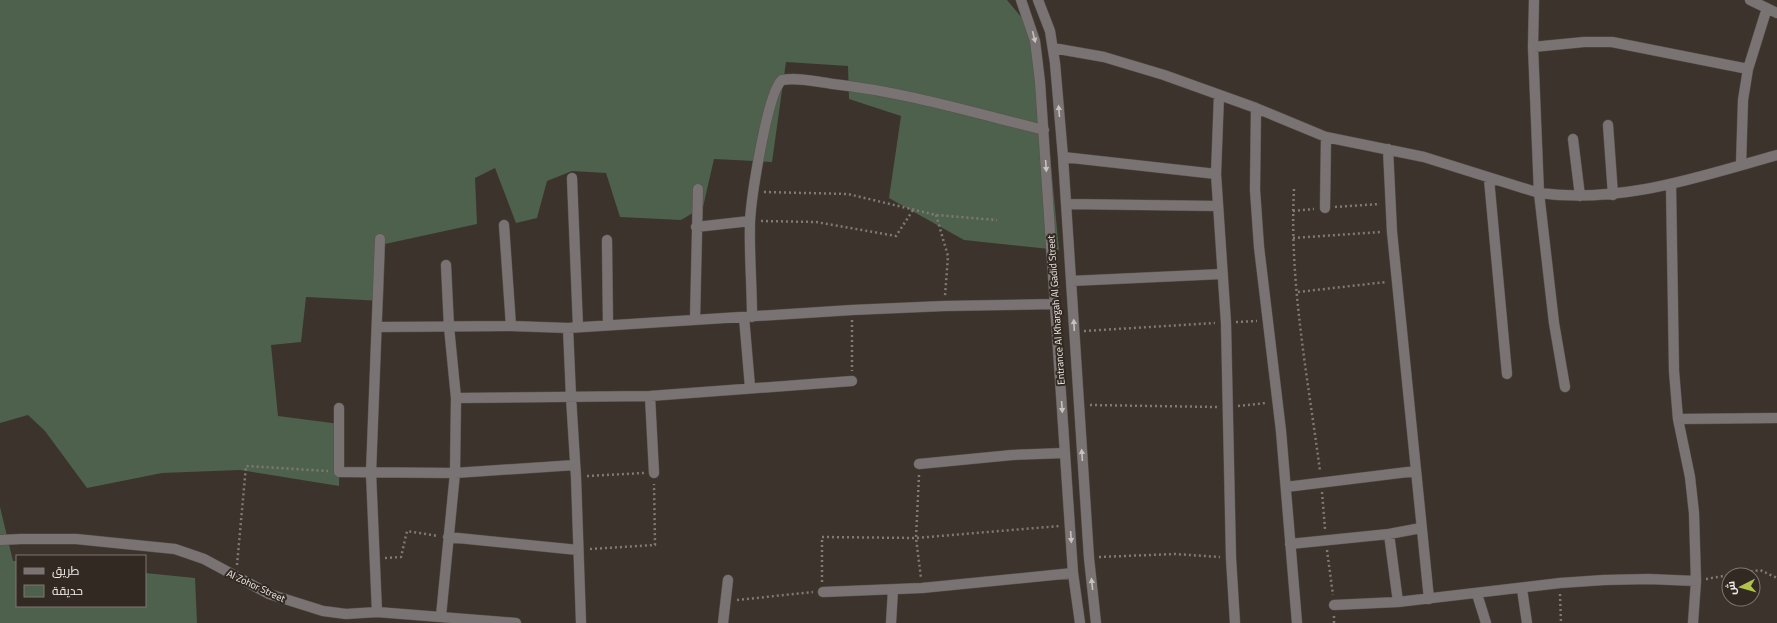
<svg xmlns="http://www.w3.org/2000/svg" width="1777" height="623" font-family="'Titillium Web',Cairo,sans-serif">
  <style>
    .green { fill: #4d614d }
    .lines { fill: none; stroke-linecap: round; stroke-linejoin: round }
    .minor-casing { stroke: #59514b; stroke-width: 11 }
    .path { stroke: #817974; stroke-width: 2.5; stroke-dasharray: 2 3; stroke-linecap: butt }
    .minor { stroke: #797373; stroke-width: 10 }
    .oneway { fill: #c8c2bf }
    .labels { text-anchor: middle; dominant-baseline: central; stroke-width: 4; stroke-linejoin: round; paint-order: stroke }
    .street-label { font-size: 10px; fill: #f2ece8; stroke: #322923 }
  </style>
  <rect width="100%" height="100%" fill="#3c332d"/>
  <path class="green" d="M0,0H1007L1022,18L1041,60L1059,250L964,240L889,198L901,116L849,99L848,66L786,62L772,162L714,159L703,207L681,220L620,217L606,173L572,171L547,181L537,218L516,223L495,168L475,178L477,224L385,244L383,301L306,297L301,342L271,345L278,416L340,424L339,486L240,470L162,473L87,488L45,431L28,415L0,423Z
    M0,507L13,561H17V606H145V573L195,578L197,623H0Z"/>
  <g class="lines">
    <g class="minor-casing">
      <path id="minor" d="M1021,0L1035,41L1040,82L1073,573L1080,623
        M1038,0L1050,31L1055,63L1063,157L1089,558L1096,623
        M1534,0L1533,47L1539,193L1554,323L1565,387
        M1750,0L1777,13
        M1533,47L1584,42H1612L1748,69
        M1053,48L1104,57L1164,75L1256,108L1326,137L1424,157L1539,193C1622,204 1698,177 1777,155
        M1219,95L1216,174L1226,323L1231,558L1235,623
        M1256,108L1255,190L1259,247L1281,431L1297,623
        M1608,125L1613,195
        M1573,139L1580,196
        M1388,149L1392,232L1429,599
        M1063,157L1216,174
        M1741,165L1743,100L1748,69L1767,8
        M572,178L578,327
        M1489,179L1507,374
        M1671,184L1674,371L1678,419L1690,477L1694,513L1696,581L1693,623
        M1066,204L1218,206
        M1325,208L1326,137
        M504,225L511,326
        M696,227L750,221
        M607,240L608,325
        M1071,281L1222,274
        M744,317L750,387
        M752,317C752,285 749,253 750,222C751,200 767,92 782,80C798,77 818,82 833,84C905,92 975,113 1044,130
        M695,320L698,189
        M377,327L511,326L568,328L852,310L944,306L1055,304
        M568,328L571,397L576,477L581,623
        M650,396L654,473
        M456,398L650,396L852,381
        M339,408V472L455,473L575,465
        M1678,419L1777,418
        M919,464L1012,455L1065,453
        M1286,487L1416,471
        M1389,534L1398,602
        M448,537L578,550
        M0,540L21,539H76L175,549L204,559L269,594L323,611L346,614L377,612L516,623
        M1290,544L1389,534L1421,528
        M1522,589L1527,623
        M823,592L922,588L1073,573
        M1477,594L1486,623
        M1334,605L1398,602L1560,583L1604,580L1648,579L1696,581
        M377,612L371,473L380,239
        M441,616L455,473L456,398L449,327L446,265
        M723,623L728,580
        M891,623L893,590"/>
    </g>
    <path class="path" d="M1294,189C1289,282 1308,379 1320,471
      M764,192L848,194L936,215L997,220
      M1335,207L1380,204
      M1293,211L1314,209
      M936,215L948,256L945,296
      M761,221L816,222L896,236L913,210
      M1293,238L1381,232
      M1298,292L1386,282
      M852,320V371
      M1236,322L1257,321
      M1084,331L1215,323
      M1090,405L1217,407
      M1238,406L1266,403
      M919,475L916,538L921,578
      M587,476L644,473
      M1322,492L1325,529
      M590,549L655,545L654,484
      M1327,550L1333,595
      M1099,557L1175,554L1220,557
      M385,558L401,557L407,531L438,536
      M237,565L246,466L328,471
      M1731,575L1760,570L1777,578
      M1706,579L1729,575
      M822,582V537L916,538L1060,526
      M1560,594L1561,623
      M737,600L813,592
      M1334,616V623"/>
    <use href="#minor" class="minor"/>
  </g>
  <defs><path id="oneway-solid" d="M-6-.8H1V-3.2L6.5 0L1 3.2V.8H-6Z"/></defs>
  <g class="oneway">
    <use href="#oneway-solid" transform="translate(1034 37) rotate(76)"/>
    <use href="#oneway-solid" transform="translate(1059 111) rotate(-95)"/>
    <use href="#oneway-solid" transform="translate(1046 166) rotate(86)"/>
    <use href="#oneway-solid" transform="translate(1074 325) rotate(-93)"/>
    <use href="#oneway-solid" transform="translate(1062 407) rotate(86)"/>
    <use href="#oneway-solid" transform="translate(1082 455) rotate(-94)"/>
    <use href="#oneway-solid" transform="translate(1071 537) rotate(86)"/>
    <use href="#oneway-solid" transform="translate(1092 584) rotate(-96)"/>
  </g>
  <g class="labels">
    <g class="street-label">
      <text transform="translate(1056 310) rotate(-94)">Entrance Al Khargah Al Gadid Street</text>
      <text transform="translate(256 586) rotate(25)">Al Zohor Street</text>
    </g>
  </g>
  <rect x="16" y="555" width="130" height="52" fill="#322923" stroke="#7f7772"/>
  <rect x="24" y="568" width="20" height="6" fill="#797373" stroke="#7f7772"/>
  <text x="52" y="575" font-size="12" fill="#f2ece8">طريق</text>
  <rect x="24" y="585" width="20" height="12" fill="#4d614d" stroke="#7f7772"/>
  <text x="52" y="595" font-size="12" fill="#f2ece8">حديقة</text>
  <g transform="translate(1741 587) rotate(264)"><circle r="19" fill="#322923" stroke="#7f7772"/>
  <path d="M0-3L7 15L0 10L-7 15Z" fill="#b2c34c"/>
  <text y="-6" font-size="11" font-weight="bold" text-anchor="middle" fill="#f2ece8">ش</text>
  </g>
</svg>
